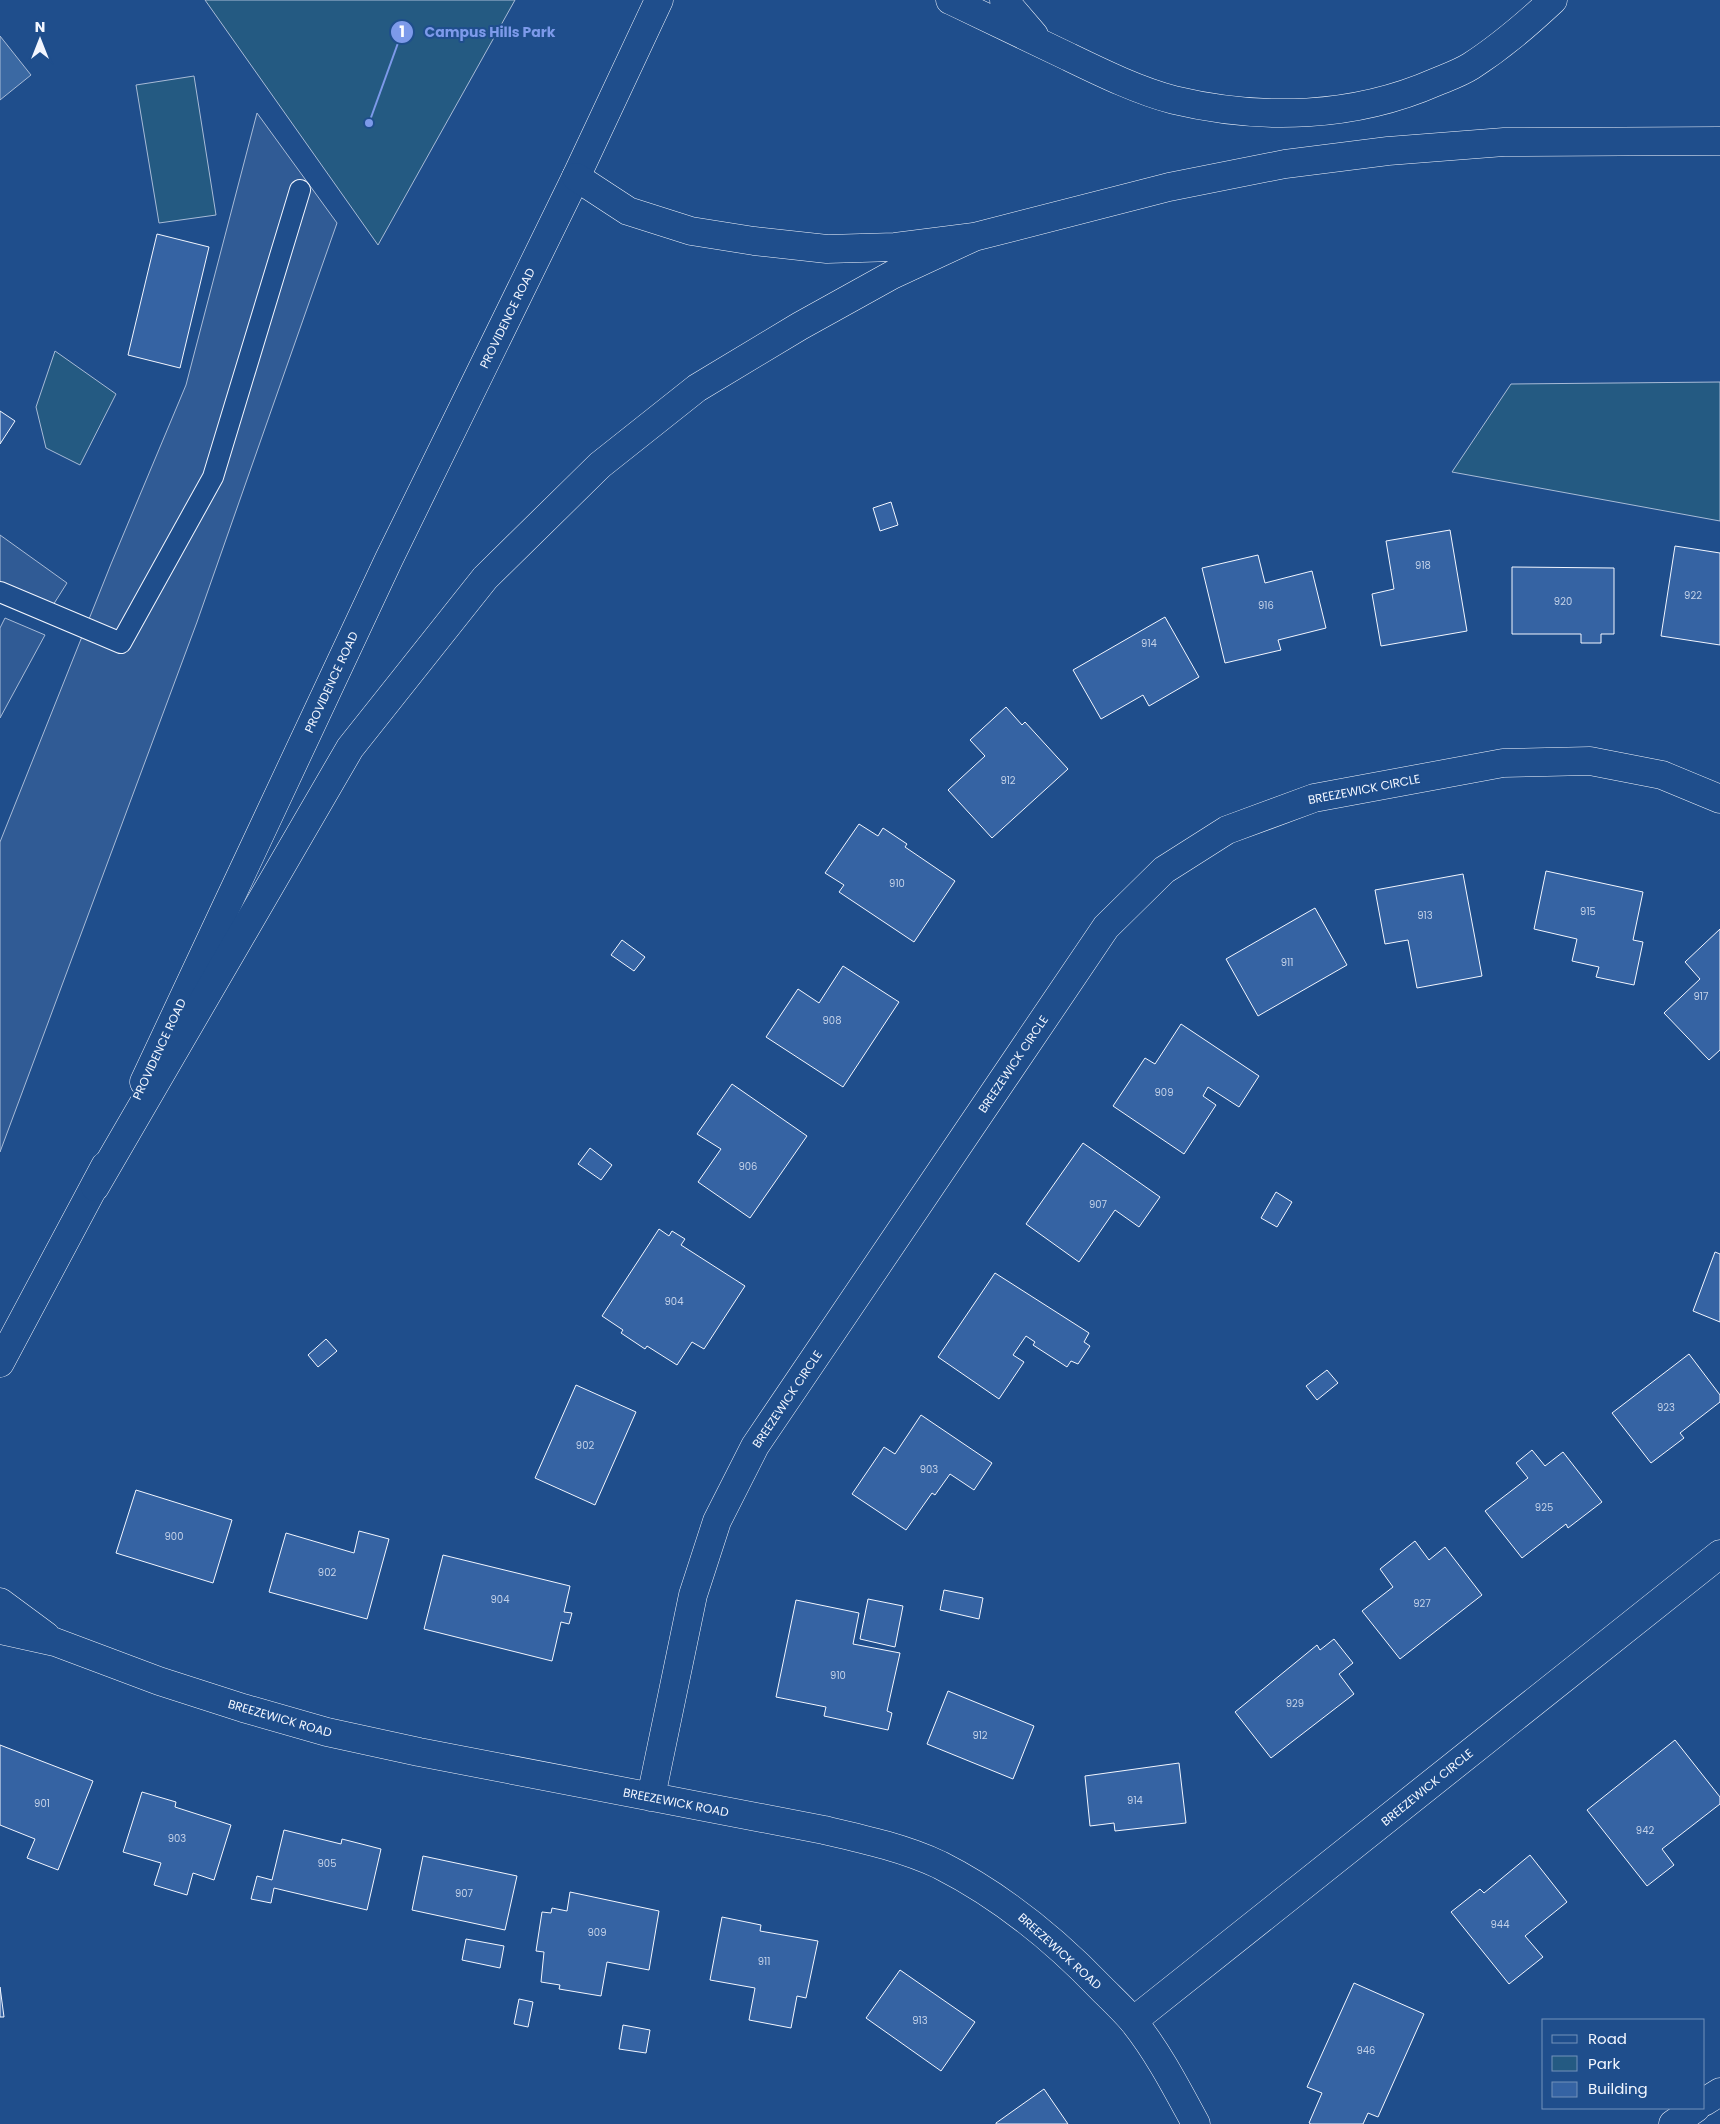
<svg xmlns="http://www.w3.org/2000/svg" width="1720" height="2124" font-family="Poppins,sans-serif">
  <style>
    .green { fill: #245a82; stroke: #a8bbd7 }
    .parking { fill: #305b95; stroke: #a8bbd7 }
    .water { fill: #3b69a3; stroke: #a8bbd7 }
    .building { fill: #3563a3; stroke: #f2f6ff }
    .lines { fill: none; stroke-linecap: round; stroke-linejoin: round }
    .lane-casing { stroke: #f2f6ff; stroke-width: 22 }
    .street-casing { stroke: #f2f6ff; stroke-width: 29 }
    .secondary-casing { stroke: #f2f6ff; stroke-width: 29 }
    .highway-casing { stroke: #f2f6ff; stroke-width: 29 }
    .lane { stroke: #1f4e8c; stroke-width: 20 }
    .street { stroke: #1f4e8c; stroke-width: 28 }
    .secondary { stroke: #1f4e8c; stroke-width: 28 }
    .highway { stroke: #1f4e8c; stroke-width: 28 }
    .labels { text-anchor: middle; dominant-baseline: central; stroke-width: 4; stroke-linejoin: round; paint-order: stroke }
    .number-label { font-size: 10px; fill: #c3d1e8 }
    .street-label { font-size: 12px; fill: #f2f6ff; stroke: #1f4e8c }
    .leader { fill: none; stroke: #7d9aea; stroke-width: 2 }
    .callout-dot { fill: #7d9aea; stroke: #1f4e8c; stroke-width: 2 }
    .mark-label { font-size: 15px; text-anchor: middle; font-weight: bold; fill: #fff }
    .callout-label { font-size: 14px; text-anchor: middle; font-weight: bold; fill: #7d9aea; stroke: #1f4e8c; stroke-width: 4; stroke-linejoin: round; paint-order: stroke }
  </style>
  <rect width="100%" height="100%" fill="#1f4e8c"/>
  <path class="green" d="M205,0H515L378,245Z
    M194,76L216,215L159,223L136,85Z
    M55,351L116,394L80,465L46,448L36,407Z
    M1720,382V521L1452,472L1511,384Z"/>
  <path class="parking" d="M257,113L337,223L197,622L0,1152V842L111,564L186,385Z
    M0,535L67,583L48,613L0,584Z
    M5,618L45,635L0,718V628Z"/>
  <path class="water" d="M0,36L31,75L0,100Z"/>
  <path class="building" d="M157,234L209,247L180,368L128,355Z
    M0,411L15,421L0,444Z
    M891,502L898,525L880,531L873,508Z
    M1450,530L1467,631L1381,646L1372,594L1394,589L1386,541Z
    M1675,546L1720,553V645L1661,636Z
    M1258,555L1265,583L1312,571L1326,628L1278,640L1281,650L1225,663L1202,568Z
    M1512,567L1614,568V634H1601V643H1581V634H1512Z
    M1165,617L1199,677L1149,706L1143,695L1101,719L1073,670Z
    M1006,707L1022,725L1025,722L1068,769L992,838L948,790L985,756L970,740Z
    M859,824L878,836L883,828L907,844L905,847L955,881L914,942L839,892L844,885L825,873Z
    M1546,871L1643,892L1633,940L1643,942L1634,985L1596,977L1599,967L1572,961L1577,939L1534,929Z
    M1463,874L1482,976L1417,988L1408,940L1385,944L1375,890Z
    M1315,908L1347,965L1258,1016L1226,959Z
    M1720,929V1050L1709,1060L1664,1013L1700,979L1685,962Z
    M622,940L645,957L634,971L611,955Z
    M843,966L899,1002L843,1087L766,1037L798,989L819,1003Z
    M1181,1024L1259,1076L1239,1107L1208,1087L1203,1096L1216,1105L1184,1154L1113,1106L1145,1058L1155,1064Z
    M732,1084L807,1136L750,1218L698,1182L721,1149L697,1134Z
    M1083,1143L1160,1197L1139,1227L1115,1210L1079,1262L1026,1224Z
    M590,1148L612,1165L601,1180L578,1164Z
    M1276,1192L1292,1202L1277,1227L1261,1218Z
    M659,1229L669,1236L672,1231L685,1239L681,1245L745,1286L704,1349L692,1342L677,1365L647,1346L645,1349L621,1333L623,1330L602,1316Z
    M1715,1252L1720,1254V1322L1693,1311Z
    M995,1273L1089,1333L1084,1342L1090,1346L1078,1364L1071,1361L1067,1367L1033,1345L1035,1342L1026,1336L1013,1355L1024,1362L999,1399L938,1357Z
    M326,1339L337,1351L318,1367L308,1355Z
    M1689,1354L1720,1395V1402L1680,1433L1684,1438L1651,1463L1612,1413Z
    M1327,1370L1338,1383L1317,1400L1306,1386Z
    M576,1385L636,1412L595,1505L535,1478Z
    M921,1415L992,1463L974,1490L950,1474L935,1495L932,1493L906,1530L852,1494L884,1447L895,1454Z
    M1532,1450L1545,1466L1563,1452L1602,1502L1568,1528L1566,1524L1522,1558L1485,1511L1528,1478L1516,1463Z
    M136,1490L232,1520L213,1583L116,1553Z
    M359,1531L389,1539L367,1619L269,1592L286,1533L354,1553Z
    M1415,1541L1429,1560L1445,1547L1482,1595L1400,1659L1362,1611L1393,1587L1380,1569Z
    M443,1555L570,1586L564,1612L572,1613L569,1624L561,1622L552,1661L424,1629Z
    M944,1590L983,1598L979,1619L940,1610Z
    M868,1599L903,1606L895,1647L860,1639Z
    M796,1600L859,1613L853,1644L900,1653L887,1711L892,1713L888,1730L824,1716L826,1707L776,1697Z
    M1334,1639L1353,1663L1339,1674L1354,1694L1271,1758L1235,1712L1317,1645L1320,1650Z
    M948,1691L1034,1726L1013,1779L927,1744Z
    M1675,1740L1720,1797V1804L1662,1849L1674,1865L1647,1886L1587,1810Z
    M0,1745L93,1781L58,1870L27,1858L35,1839L0,1825Z
    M1179,1763L1186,1823L1115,1831L1114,1823L1090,1826L1085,1776Z
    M142,1792L176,1802L175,1807L231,1825L214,1880L193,1873L187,1895L154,1885L161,1863L123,1852Z
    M284,1830L341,1844L342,1839L381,1849L367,1910L274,1888L271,1903L251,1899L257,1876L272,1880Z
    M1530,1855L1567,1902L1525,1936L1543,1957L1509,1984L1451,1912L1480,1889L1484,1893Z
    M423,1856L517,1876L505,1930L412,1910Z
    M570,1892L659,1911L649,1970L607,1962L601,1996L559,1989L560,1985L541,1982L544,1952L536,1951L542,1912L551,1913L552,1908L567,1911Z
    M722,1917L761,1925L760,1931L818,1941L806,1998L797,1996L791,2028L749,2020L755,1988L710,1980Z
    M466,1939L504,1946L500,1968L462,1960Z
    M900,1970L975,2022L941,2071L866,2018Z
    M1354,1983L1424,2014L1378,2117L1368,2113L1363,2124H1311L1309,2123L1322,2093L1307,2087Z
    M0,1987L4,2017H0Z
    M519,1999L533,2002L528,2027L514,2024Z
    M623,2025L650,2030L646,2053L619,2049Z
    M1044,2089L1068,2124H996V2123Z"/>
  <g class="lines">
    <g class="lane-casing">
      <path id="lane" d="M0,592L121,643L213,477L300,190"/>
    </g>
    <g class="street-casing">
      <path id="street" d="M0,1602L46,1636
        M0,1630L55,1642L159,1681L243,1708L327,1732L419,1752L824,1830C863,1839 904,1848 940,1865C1001,1896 1054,1939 1101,1988C1112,1999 1123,2009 1133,2021C1158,2052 1177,2089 1196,2124
        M651,1797L693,1595L717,1521L755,1446L1106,927L1164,870L1227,830L1314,798L1503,763L1590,761L1662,775L1720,799
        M1133,2021L1720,1554
        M1704,2102L1720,2092
        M1673,2124L1696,2108"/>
    </g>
    <g class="secondary-casing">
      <path id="secondary" d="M144,1082L389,559L576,177L659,0
        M0,1363L105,1166"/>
    </g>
    <g class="highway-casing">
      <path id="highway" d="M950,0C990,19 1030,38 1069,57C1102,73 1139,91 1174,100C1262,121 1354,118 1436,82C1448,77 1460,73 1471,66C1502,46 1526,25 1553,0
        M1004,0L1034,35
        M576,177L628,211L691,231L754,241L827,249L895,247L974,237L1169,187L1285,164L1388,151L1504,142L1720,141
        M95,1187L350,748L485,578L600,465L697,388L800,326L892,275L974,237"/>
    </g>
    <use href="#lane" class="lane"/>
    <use href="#street" class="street"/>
    <use href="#secondary" class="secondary"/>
    <use href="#highway" class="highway"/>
  </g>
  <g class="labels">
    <g class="number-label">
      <text x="1423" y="565">918</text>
      <text x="1693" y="595">922</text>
      <text x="1563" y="601">920</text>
      <text x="1266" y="605">916</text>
      <text x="1149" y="643">914</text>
      <text x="1008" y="780">912</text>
      <text x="897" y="883">910</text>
      <text x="1588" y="911">915</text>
      <text x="1425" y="915">913</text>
      <text x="1287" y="962">911</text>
      <text x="1701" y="996">917</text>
      <text x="832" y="1020">908</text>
      <text x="1164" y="1092">909</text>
      <text x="748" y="1166">906</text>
      <text x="1098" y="1204">907</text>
      <text x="674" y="1301">904</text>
      <text x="1666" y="1407">923</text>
      <text x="585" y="1445">902</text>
      <text x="929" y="1469">903</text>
      <text x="1544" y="1507">925</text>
      <text x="174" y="1536">900</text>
      <text x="327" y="1572">902</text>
      <text x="500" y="1599">904</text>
      <text x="1422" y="1603">927</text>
      <text x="838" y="1675">910</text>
      <text x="1295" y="1703">929</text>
      <text x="980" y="1735">912</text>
      <text x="1135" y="1800">914</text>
      <text x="42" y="1803">901</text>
      <text x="1645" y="1830">942</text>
      <text x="177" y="1838">903</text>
      <text x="327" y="1863">905</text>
      <text x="464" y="1893">907</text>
      <text x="1500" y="1924">944</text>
      <text x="597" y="1932">909</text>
      <text x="764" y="1961">911</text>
      <text x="920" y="2020">913</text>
      <text x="1366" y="2050">946</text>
    </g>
    <g class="street-label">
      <text transform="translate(507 318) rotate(-64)">PROVIDENCE ROAD</text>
      <text transform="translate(331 682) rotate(-65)">PROVIDENCE ROAD</text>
      <text transform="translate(1364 789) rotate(-11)">BREEZEWICK CIRCLE</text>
      <text transform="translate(159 1049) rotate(-65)">PROVIDENCE ROAD</text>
      <text transform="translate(1013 1064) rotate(-56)">BREEZEWICK CIRCLE</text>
      <text transform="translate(787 1399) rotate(-56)">BREEZEWICK CIRCLE</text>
      <text transform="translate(280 1718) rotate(16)">BREEZEWICK ROAD</text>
      <text transform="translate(1427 1787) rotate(-39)">BREEZEWICK CIRCLE</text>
      <text transform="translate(676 1802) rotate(11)">BREEZEWICK ROAD</text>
      <text transform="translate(1060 1951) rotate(42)">BREEZEWICK ROAD</text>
    </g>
  </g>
  <path class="leader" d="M369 123L402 32"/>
  <g class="callout-dot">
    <circle cx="369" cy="123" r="5"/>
    <circle cx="402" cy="32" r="12"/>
  </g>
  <g class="mark-label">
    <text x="402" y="37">1</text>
  </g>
  <g class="callout-label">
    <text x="490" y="37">Campus Hills Park</text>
  </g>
  <rect x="1542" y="2019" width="162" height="90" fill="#1f4e8c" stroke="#7391ba"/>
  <rect x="1552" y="2035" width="25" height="8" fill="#1f4e8c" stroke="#7391ba"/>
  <text x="1588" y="2044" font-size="15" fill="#f2f6ff">Road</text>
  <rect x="1552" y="2056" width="25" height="15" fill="#245a82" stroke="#7391ba"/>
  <text x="1588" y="2069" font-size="15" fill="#f2f6ff">Park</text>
  <rect x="1552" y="2082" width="25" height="15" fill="#3563a3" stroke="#7391ba"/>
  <text x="1588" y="2094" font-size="15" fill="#f2f6ff">Building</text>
  <g transform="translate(40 40)" stroke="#1f4e8c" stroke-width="4" paint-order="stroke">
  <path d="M0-4L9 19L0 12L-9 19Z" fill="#f2f6ff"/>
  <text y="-8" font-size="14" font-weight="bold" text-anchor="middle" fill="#f2f6ff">N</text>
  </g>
</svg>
